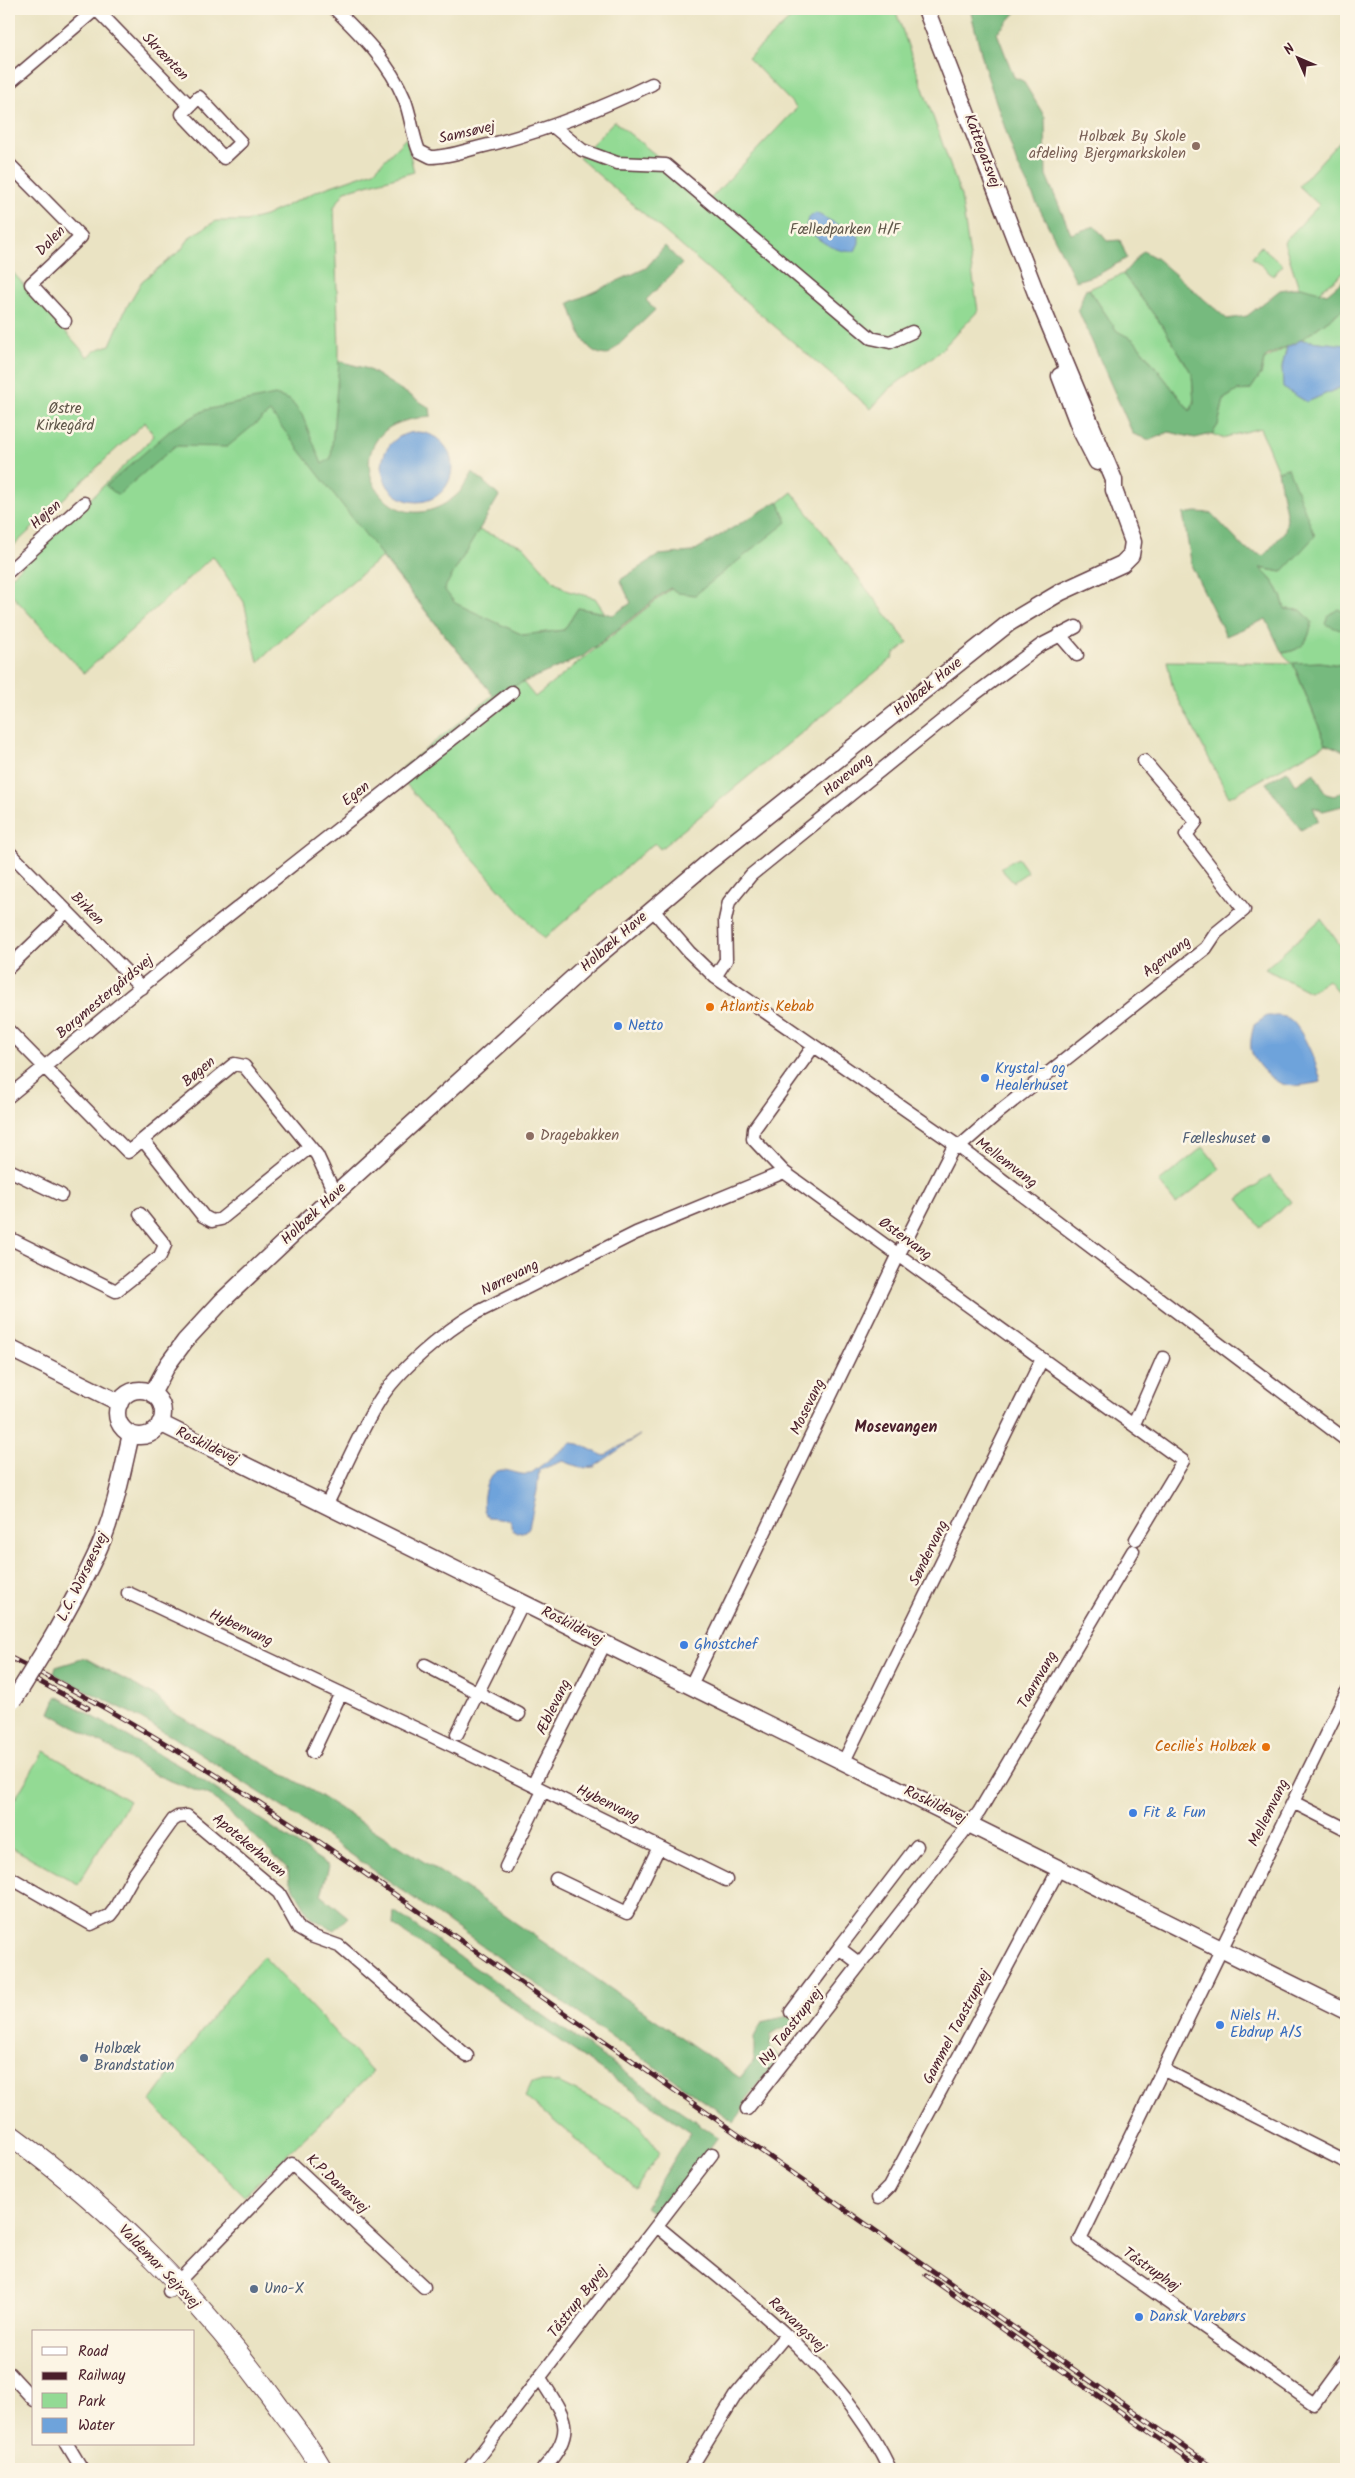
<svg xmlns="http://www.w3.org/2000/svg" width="1355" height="2478" font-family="Kalam,sans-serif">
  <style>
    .green { fill: #93da94; stroke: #6e7c60 }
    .forest { fill: #76ba7e; stroke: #606c54 }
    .water { fill: #6ea3db; stroke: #5c6183 }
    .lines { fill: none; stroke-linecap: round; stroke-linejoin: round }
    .minor-casing { stroke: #623c42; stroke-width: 15 }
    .tertiary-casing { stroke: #623c42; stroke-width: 19 }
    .primary-casing { stroke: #623c42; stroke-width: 22 }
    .minor { stroke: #fff; stroke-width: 12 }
    .tertiary { stroke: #fff; stroke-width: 16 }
    .primary { stroke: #fff; stroke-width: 20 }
    .rail-casing { stroke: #4a1f2b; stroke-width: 5 }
    .rail { stroke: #fcf5e5; stroke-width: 3; stroke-dasharray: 9; stroke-linecap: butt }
    .tertiary-bridge-casing { stroke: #623c42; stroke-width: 19; stroke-linecap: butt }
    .tertiary-bridge { stroke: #fff; stroke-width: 16 }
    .education-dot { fill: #8d6e63; stroke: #fcf5e5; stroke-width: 2 }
    .food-dot { fill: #e8710a; stroke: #fcf5e5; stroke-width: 2 }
    .shop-dot { fill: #3f7fe0; stroke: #fcf5e5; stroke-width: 2 }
    .service-dot { fill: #5c6f8a; stroke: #fcf5e5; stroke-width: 2 }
    .labels { text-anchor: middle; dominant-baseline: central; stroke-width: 5; stroke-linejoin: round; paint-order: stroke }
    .street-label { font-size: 15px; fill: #4a1f2b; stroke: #fcf5e5 }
    .education-label { font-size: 15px; fill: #785e54; stroke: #fcf5e5; text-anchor: end }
    .park-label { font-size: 15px; fill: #60574a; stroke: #fcf5e5 }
    .food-label { font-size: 15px; fill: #c56008; stroke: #fcf5e5; text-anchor: start }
    .shop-label { font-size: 15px; fill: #366cbe; stroke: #fcf5e5; text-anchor: start }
    .service-label { font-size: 15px; fill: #4e5e75; stroke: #fcf5e5; text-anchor: start }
    .neighbourhood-label { font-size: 16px; font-weight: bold; fill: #4a1f2b; stroke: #fcf5e5 }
  </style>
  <rect width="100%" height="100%" fill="#fcf5e5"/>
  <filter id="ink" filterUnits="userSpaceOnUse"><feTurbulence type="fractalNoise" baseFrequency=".02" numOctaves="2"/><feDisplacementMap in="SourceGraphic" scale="10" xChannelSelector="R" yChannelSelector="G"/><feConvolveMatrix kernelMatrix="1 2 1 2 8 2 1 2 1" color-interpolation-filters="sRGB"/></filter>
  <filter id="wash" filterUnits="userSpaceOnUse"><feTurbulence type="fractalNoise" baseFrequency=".0096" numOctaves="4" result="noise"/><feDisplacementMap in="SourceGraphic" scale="20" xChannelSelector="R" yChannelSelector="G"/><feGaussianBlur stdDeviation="1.12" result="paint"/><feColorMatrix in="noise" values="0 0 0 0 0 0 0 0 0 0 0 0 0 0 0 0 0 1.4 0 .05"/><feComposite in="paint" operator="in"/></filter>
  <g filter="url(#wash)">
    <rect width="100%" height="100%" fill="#eae3c3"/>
    <path class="green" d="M801,9H895L961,196L978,311L938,353L889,389L871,409L579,158L614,121L710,199L797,108L748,58Z
      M1346,134V271L1304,303L1284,242L1319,205L1299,186Z
      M406,138L414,172L345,191L334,207L339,348L338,454L445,586L478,530L523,546L554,581L568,591L595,598L605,613L578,608L564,630L523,635L462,607L535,697L792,492L908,643L893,655L894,657L660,849L655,843L648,848L544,939L396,773L493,695L382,557L288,634L258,662L244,602L213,556L84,673L9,592V579L154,436L145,422L9,550V268L88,357L96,350L110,345L125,310L142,281L181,250L191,236L216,221H246L265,216L317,191L374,171Z
      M1261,246L1283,265L1273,276L1252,257Z
      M1123,274L1164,328L1192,374L1194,403L1190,411L1134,340L1117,332L1089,289Z
      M1346,307V355L1335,344L1301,340Z
      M1287,347L1282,367L1284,388L1307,402L1346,385V666L1320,662L1293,664L1326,744L1229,797L1173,689L1167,661L1292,663L1282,653C1303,650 1308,642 1312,622L1301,610L1285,609C1281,591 1273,579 1259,568L1282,572L1291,560L1288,468L1278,471L1260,428L1222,438L1212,434L1218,425L1224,399L1237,391L1250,390L1261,374L1264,360Z
      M1018,858L1028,872L1013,882L1000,868Z
      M1321,919L1346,953V1002L1328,980L1310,992L1265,969Z
      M1203,1147L1220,1169L1176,1204L1159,1182Z
      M1270,1175L1291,1202L1260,1227L1238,1199Z
      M44,1751L129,1801L78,1884L9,1846V1809Z
      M263,1956L373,2072L244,2196L150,2102L215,2013Z
      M532,2082H558L633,2119L660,2152L636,2189L525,2097Z"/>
    <path class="forest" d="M970,9H1019L997,33L1014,77L1023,81L1045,117L1046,175L1071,234L1095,226L1107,241L1120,240L1127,258L1099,274L1076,281L1017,164L985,69Z
      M665,246L682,264L646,300L655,310L608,355C582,355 577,323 569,303L646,268Z
      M1143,251L1156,258L1227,319L1247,316L1280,290L1301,287L1327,294L1346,278V307L1301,340L1267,356L1264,360L1261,374L1250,390L1237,391L1224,399L1218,425L1212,434L1195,438L1169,432L1150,440L1133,434L1078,310L1085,290L1089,289L1117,331L1134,340L1190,411L1194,403L1192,374L1164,328L1123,274Z
      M339,361L368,369L430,408L431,416C417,418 402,420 390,427C337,462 395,550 458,494C464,488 469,479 473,472L499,496L444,589L455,603L523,635L564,630L578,608L613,615L631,603L620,580L659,555L692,552L778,501L787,522L695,595L678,593L670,588L582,657L493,695L382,556L270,412L227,447L175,446L118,495L106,486L173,428L205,410L275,395L290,400L302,415L322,464L331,458Z
      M1288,468L1315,536L1282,572L1260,568C1273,580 1281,591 1285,609L1301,610L1312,622C1308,642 1303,650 1282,653L1266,619L1226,636L1192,567L1183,514L1196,512L1211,513L1245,549L1264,556L1285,531L1287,518L1278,471Z
      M1338,609L1346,613V624L1340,630L1325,624L1328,616Z
      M1320,662L1346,666V752L1326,744L1293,663Z
      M1287,771L1296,785L1314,773L1326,794L1334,796L1346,790V805L1323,811L1313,807L1318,820L1301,830L1266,783Z
      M85,1658L157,1697L170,1711L306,1787L462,1886L740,2078L754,2060V2037L762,2022L797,2014L810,2015C796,2031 785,2022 771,2035L770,2047L780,2058L745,2101L743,2110L734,2122L296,1816L183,1743L129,1712L54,1674L56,1667Z
      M57,1696L192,1773L329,1866L321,1895L348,1917L335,1930L311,1918L289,1880L288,1869L214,1798L156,1775L50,1713Z
      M394,1911L718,2137L658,2217L645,2207L691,2132L393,1925Z"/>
    <path class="water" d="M816,213L859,236V243L855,251C838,254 815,240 806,226L808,218Z
      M1301,340L1346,345V385L1307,402L1283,388L1282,367L1287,347Z
      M382 467a35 35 0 1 1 70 0a35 35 0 1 1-70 0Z
      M1267,1016C1275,1016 1284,1015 1291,1020C1303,1030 1318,1066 1321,1082C1311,1084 1296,1087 1286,1085C1272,1082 1253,1063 1251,1049C1250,1041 1252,1033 1254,1025Z
      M640,1435L594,1467L582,1468L563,1461L539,1470L537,1491L529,1527L526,1531L517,1533L513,1531L510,1520L488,1518C478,1507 485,1471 502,1470C511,1470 520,1476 530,1474L571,1443L579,1444L604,1456Z"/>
  </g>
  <g filter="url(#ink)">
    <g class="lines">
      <g class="minor-casing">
        <path id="minor" d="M96,9L190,106
          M335,9C362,36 389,62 404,98C411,115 412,134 419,151L431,157C447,157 464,151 480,147C540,133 596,111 652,84
          M9,83L96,9
          M199,97L241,142L224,158L182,114Z
          M554,127L582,150L617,163L666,165L871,338L890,342L912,332
          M9,164L81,237L31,284L65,321
          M9,571L84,503
          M1059,634L1077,655
          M9,852L142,988
          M652,909L689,952L715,977L955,1144L1346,1440
          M9,967L67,911
          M715,977L726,960L725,920L729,902L751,875L975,694L1041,645L1076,627
          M9,1031L128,1152L234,1064L244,1066L317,1155L335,1194
          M813,1047L754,1129L753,1139L784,1172L1183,1461L1136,1539
          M9,1096L220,922L512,692
          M143,1140L203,1216L212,1221L221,1219L310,1147
          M959,1147L999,1112L1206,948L1216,933L1244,910L1186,835L1196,822L1144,761
          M9,1170L61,1195
          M9,1238L116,1291L160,1256L165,1245L140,1214
          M1134,1424L1163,1358
          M327,1504C344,1470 359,1433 379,1401C397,1371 445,1331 476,1313L636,1233L784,1172
          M128,1593L451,1745L726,1880
          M425,1665L519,1714
          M691,1685L899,1254L955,1144
          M1346,1693L1080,2240L1314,2404L1346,2360
          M457,1734L523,1602
          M313,1752L341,1693
          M844,1761L1042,1359
          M533,1785L605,1643
          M1293,1802L1346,1829
          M506,1867L543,1791
          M9,1877L91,1924L110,1915L114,1910L133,1876L173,1820L178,1817L187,1816L279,1893L299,1929L311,1936L339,1946L467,2056
          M556,1879L627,1913L659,1847
          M860,1964L839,1948L917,1846
          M791,2012L839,1948
          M1164,2070L1346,2162
          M747,2109L979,1812L1133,1551
          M878,2198L889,2187L1059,1869
          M657,2226C742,2298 841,2366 890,2469
          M169,2291L292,2164L424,2287
          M9,2373L34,2400
          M540,2378C565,2418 578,2430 543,2469
          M67,2444L82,2469
          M469,2469L712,2154
          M690,2469L735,2396L786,2335"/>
      </g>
      <g class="tertiary-casing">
        <path id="tertiary" d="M1060,376L1081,431L1097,462
          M9,1348L120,1403
          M117 1413a23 23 0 1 1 46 0a23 23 0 1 1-46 0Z
          M152,1394L168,1364L185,1341L223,1300L335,1194L587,965L710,861L1009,623L1061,592L1122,564L1131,555L1133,542L1114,490V480L1036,293L926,9
          M160,1423L1346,2011
          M49,1643C67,1612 84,1581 99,1548C115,1512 122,1473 131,1434"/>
      </g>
      <g class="primary-casing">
        <path id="primary" d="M9,2134C112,2209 205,2303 279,2407C294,2427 310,2447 322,2469"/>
      </g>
      <use href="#minor" class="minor"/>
      <use href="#tertiary" class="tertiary"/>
      <use href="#primary" class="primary"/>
      <g class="rail-casing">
        <path id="rail" d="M9,1657C119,1711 222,1778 324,1845L1216,2469
          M33,1678L88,1708
          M926,2275L1202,2469"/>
      </g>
      <use href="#rail" class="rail"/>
      <g class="tertiary-bridge-casing">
        <path id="tertiary-bridge" d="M14,1700L49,1643"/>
      </g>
      <use href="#tertiary-bridge" class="tertiary-bridge"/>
    </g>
  </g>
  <g class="education-dot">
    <circle cx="1196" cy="146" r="5"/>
    <circle cx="530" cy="1136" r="5"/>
  </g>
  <g class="food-dot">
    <circle cx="710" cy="1007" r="5"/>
    <circle cx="1266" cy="1747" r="5"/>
  </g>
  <g class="shop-dot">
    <circle cx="618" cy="1026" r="5"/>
    <circle cx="985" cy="1078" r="5"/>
    <circle cx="684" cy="1645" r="5"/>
    <circle cx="1133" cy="1813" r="5"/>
    <circle cx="1220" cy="2025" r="5"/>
    <circle cx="1139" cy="2317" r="5"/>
  </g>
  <g class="service-dot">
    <circle cx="1266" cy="1139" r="5"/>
    <circle cx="84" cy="2058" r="5"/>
    <circle cx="254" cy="2289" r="5"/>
  </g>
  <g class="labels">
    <g class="street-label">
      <text transform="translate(165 57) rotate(46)">Skrænten</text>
      <text transform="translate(467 133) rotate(-13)">Samsøvej</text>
      <text transform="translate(982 151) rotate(69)">Kattegatsvej</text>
      <text transform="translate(51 241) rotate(-46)">Dalen</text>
      <text transform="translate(46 515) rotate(-42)">Højen</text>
      <text transform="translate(928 687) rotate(-39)">Holbæk Have</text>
      <text transform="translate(848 775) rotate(-39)">Havevang</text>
      <text transform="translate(356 794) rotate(-38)">Egen</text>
      <text transform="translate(87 909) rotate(46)">Birken</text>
      <text transform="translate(614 942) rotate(-41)">Holbæk Have</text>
      <text transform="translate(1167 957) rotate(-38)">Agervang</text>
      <text transform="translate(105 997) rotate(-40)">Borgmestergårdsvej</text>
      <text transform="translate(199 1072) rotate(-40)">Bøgen</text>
      <text transform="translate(1006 1163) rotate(37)">Mellemvang</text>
      <text transform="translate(314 1214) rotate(-43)">Holbæk Have</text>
      <text transform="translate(905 1239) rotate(36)">Østervang</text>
      <text transform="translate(510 1278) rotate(-27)">Nørrevang</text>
      <text transform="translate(808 1407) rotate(-64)">Mosevang</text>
      <text transform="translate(207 1446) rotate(26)">Roskildevej</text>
      <text transform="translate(929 1553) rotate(-64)">Søndervang</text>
      <text transform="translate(83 1577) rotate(-64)">L.C. Worsøesvej</text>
      <text transform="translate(572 1626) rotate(27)">Roskildevej</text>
      <text transform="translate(241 1628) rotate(25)">Hybenvang</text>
      <text transform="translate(1038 1680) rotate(-60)">Taarnvang</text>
      <text transform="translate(554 1707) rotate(-64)">Æblevang</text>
      <text transform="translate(608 1804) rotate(26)">Hybenvang</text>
      <text transform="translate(935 1805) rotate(26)">Roskildevej</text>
      <text transform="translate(1269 1813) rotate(-64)">Mellemvang</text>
      <text transform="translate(249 1846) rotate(40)">Apotekerhaven</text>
      <text transform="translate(791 2027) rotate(-52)">Ny Taastrupvej</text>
      <text transform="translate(957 2027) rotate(-62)">Gammel Taastrupvej</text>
      <text transform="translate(337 2184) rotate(43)">K.P.Danøsvej</text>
      <text transform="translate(159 2267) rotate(46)">Valdemar Sejrsvej</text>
      <text transform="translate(1151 2270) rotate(35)">Tåstruphøj</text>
      <text transform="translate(578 2302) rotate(-52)">Tåstrup Byvej</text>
      <text transform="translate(797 2325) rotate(43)">Rørvangsvej</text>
    </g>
    <g class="education-label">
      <text x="1186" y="137">Holbæk By Skole<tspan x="1186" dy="17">afdeling Bjergmarkskolen</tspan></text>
      <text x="540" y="1136" text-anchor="start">Dragebakken</text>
    </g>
    <g class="park-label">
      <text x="845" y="230">Fælledparken H/F</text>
      <text x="65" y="409">Østre<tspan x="65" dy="17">Kirkegård</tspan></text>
    </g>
    <g class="food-label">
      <text x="720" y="1007">Atlantis Kebab</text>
      <text x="1256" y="1747" text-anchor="end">Cecilie's Holbæk</text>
    </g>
    <g class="shop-label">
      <text x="628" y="1026">Netto</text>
      <text x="995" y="1069">Krystal- og<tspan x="995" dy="17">Healerhuset</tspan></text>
      <text x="694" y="1645">Ghostchef</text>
      <text x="1143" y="1813">Fit &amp; Fun</text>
      <text x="1230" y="2016">Niels H.<tspan x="1230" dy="17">Ebdrup A/S</tspan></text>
      <text x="1149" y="2317">Dansk Varebørs</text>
    </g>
    <g class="service-label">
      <text x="1256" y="1139" text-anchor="end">Fælleshuset</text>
      <text x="94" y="2049">Holbæk<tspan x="94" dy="17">Brandstation</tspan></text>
      <text x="264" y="2289">Uno-X</text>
    </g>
    <g class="neighbourhood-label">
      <text x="896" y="1427">Mosevangen</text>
    </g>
  </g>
  <rect width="1355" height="2478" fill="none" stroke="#fcf5e5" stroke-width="30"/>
  <rect x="32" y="2330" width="162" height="115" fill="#fcf5e5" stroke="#b59f9b"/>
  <rect x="42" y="2347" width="25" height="8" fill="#ffffff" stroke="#b59f9b"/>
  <text x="78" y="2356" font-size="15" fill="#4a1f2b">Road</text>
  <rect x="42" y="2372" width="25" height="8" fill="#4a1f2b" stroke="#b59f9b"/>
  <text x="78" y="2380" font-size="15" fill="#4a1f2b">Railway</text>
  <rect x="42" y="2393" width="25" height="15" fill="#93da94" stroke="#b59f9b"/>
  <text x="78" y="2406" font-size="15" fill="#4a1f2b">Park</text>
  <rect x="42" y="2418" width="25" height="15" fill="#6ea3db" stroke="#b59f9b"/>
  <text x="78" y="2430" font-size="15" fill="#4a1f2b">Water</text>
  <g transform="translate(1298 58) rotate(315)" stroke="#fcf5e5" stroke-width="4" paint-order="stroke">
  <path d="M0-4L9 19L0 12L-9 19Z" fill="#4a1f2b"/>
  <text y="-8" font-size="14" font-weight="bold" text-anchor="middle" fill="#4a1f2b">N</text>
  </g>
</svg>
